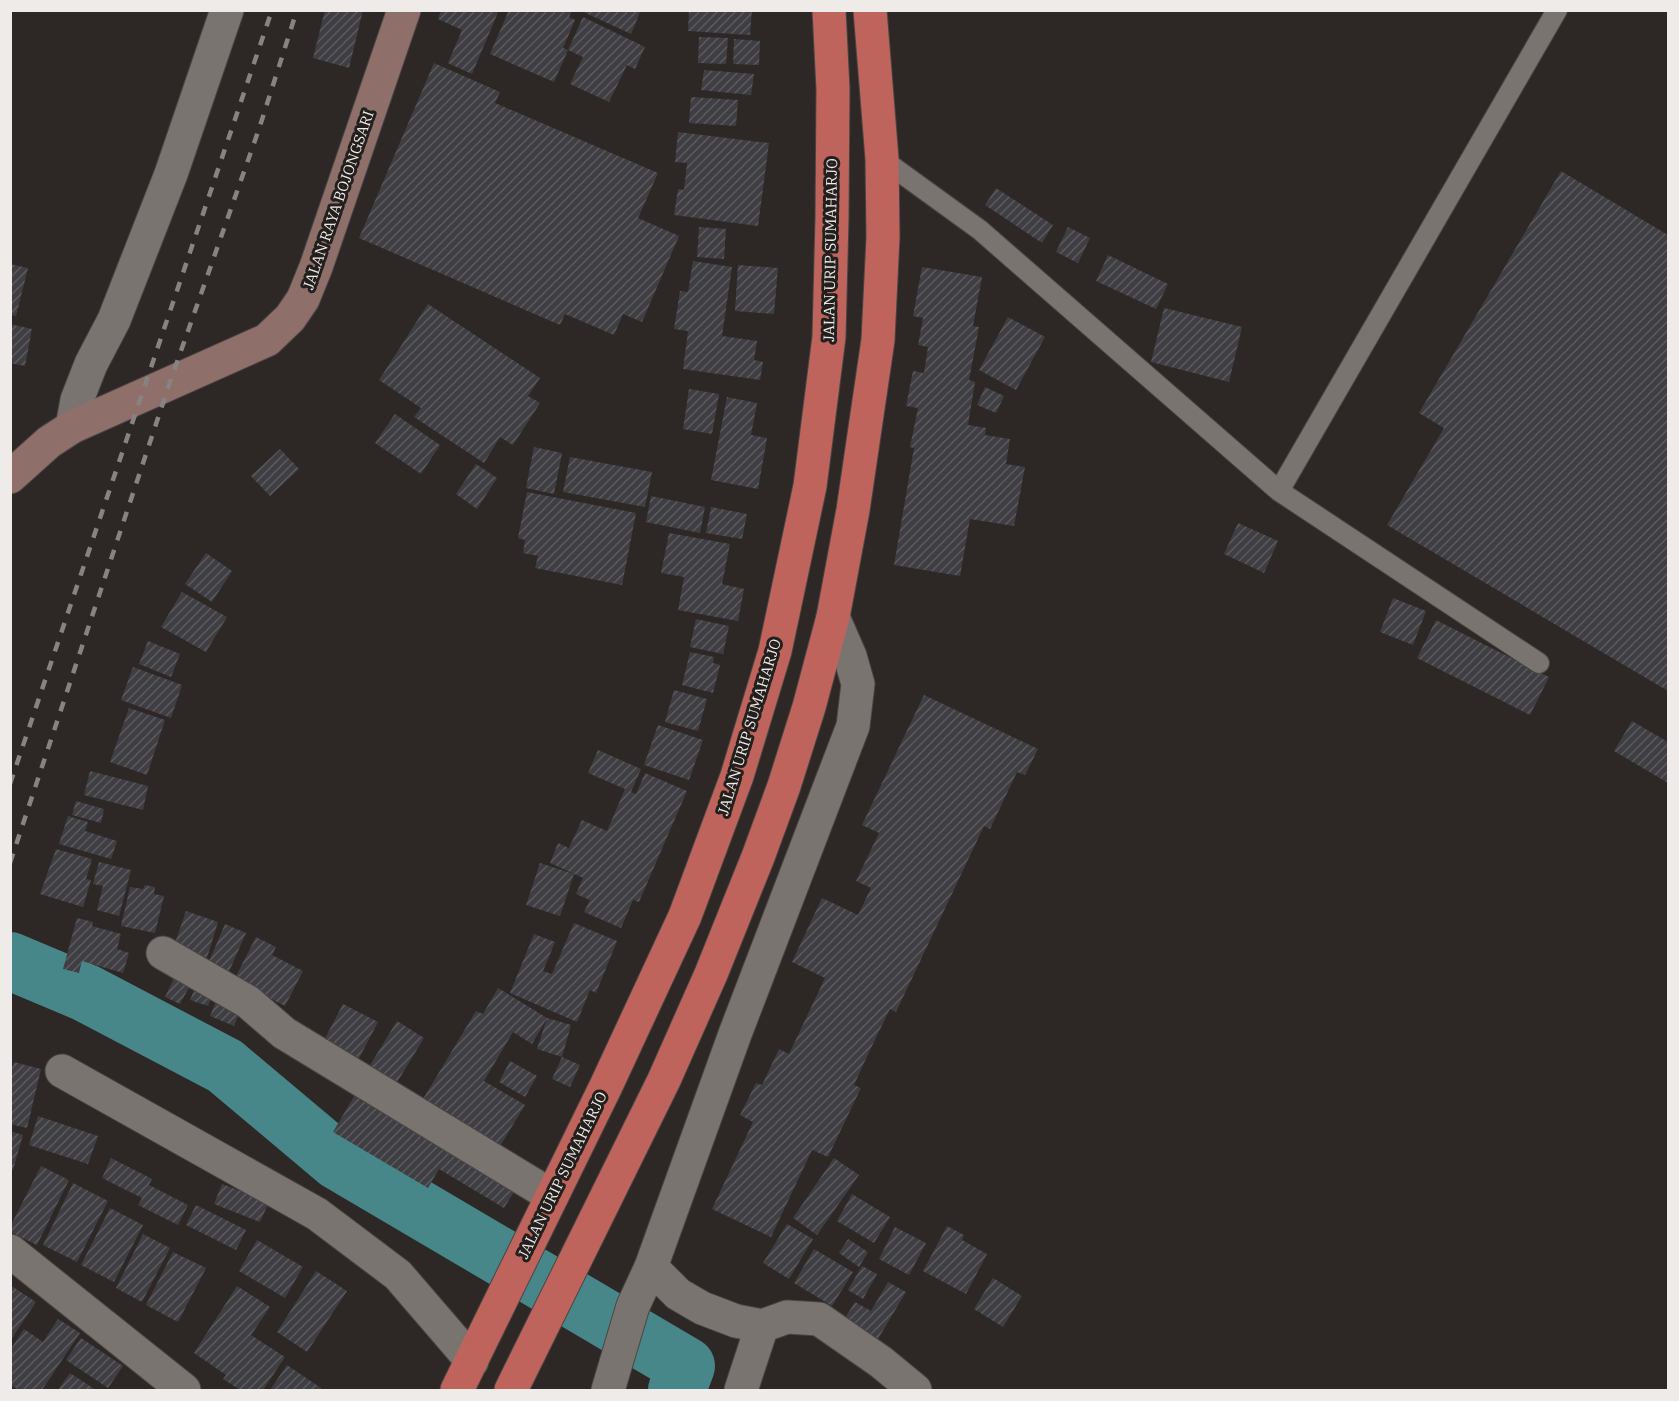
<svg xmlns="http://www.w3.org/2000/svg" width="1679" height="1401" font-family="'IBM Plex Serif',serif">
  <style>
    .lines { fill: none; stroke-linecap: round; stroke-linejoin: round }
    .river { stroke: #478689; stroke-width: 58 }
    .building { fill: url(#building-hatch) }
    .lane-casing { stroke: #494543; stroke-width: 22 }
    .street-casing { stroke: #494543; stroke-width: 35 }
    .secondary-casing { stroke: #494543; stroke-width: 35 }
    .highway-casing { stroke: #494543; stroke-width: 35 }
    .lane { stroke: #797470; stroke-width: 20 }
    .street { stroke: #797470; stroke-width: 33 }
    .secondary { stroke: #8e6f6a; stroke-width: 33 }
    .highway { stroke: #bf645c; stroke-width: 33 }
    .rail { stroke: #878381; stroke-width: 4.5; stroke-dasharray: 10 10; stroke-linecap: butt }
    .labels { text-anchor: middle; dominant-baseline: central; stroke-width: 6; stroke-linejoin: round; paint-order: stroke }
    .street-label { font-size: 15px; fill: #eeebe9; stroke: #231f1c }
  </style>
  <defs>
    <pattern id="building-hatch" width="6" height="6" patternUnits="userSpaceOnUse" patternTransform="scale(1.5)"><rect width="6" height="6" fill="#3f3e43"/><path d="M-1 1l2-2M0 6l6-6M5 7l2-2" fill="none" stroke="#5b5a5e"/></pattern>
  </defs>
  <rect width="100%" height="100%" fill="#2d2825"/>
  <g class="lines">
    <path class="river" d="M10,961L86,993L225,1066L338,1161L686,1366L677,1390"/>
  </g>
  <path class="building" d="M325,10H363L349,68L313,58Z
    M441,10H499L472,74L448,63L462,30L438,19Z
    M509,10H572L569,17L575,20L563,48L568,50L583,17L645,47L635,69L627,65L609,102L570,84L583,57L568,50L554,82L490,54Z
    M579,10H641L631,34Z
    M689,10H752L750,35L688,31Z
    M699,37L728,38L726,64L698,63Z
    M734,39L760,41L759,65L733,64Z
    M434,63L500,92L495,103L658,173L638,218L679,236L642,322L623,314L614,335L565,314L560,325L359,238Z
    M704,70L754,74L751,95L701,90Z
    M691,97L738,100L736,126L689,123Z
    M678,132L769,143L758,226L674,215L678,189L684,190L687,163L675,162Z
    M1561,171L1668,235V691L1387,525L1444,428L1419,413Z
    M996,188L1053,225L1042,243L985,205Z
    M699,227L726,229L724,259L697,257Z
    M1068,227L1090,238L1078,263L1056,252Z
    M1108,255L1168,284L1156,309L1096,281Z
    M693,261L732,267L722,336L757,341L754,360L763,362L760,380L683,369L688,331L674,329L680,291L688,292Z
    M10,264L28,268L16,316L10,315Z
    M738,265L778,268L774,314L735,311Z
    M922,267L982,277L973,326L979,327L969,380L975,382L968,425L986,428L985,435L1010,439L1006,464L1025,467L1014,526L970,519L960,576L894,565L914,448L910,447L918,408L906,406L913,371L924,373L928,347L918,345L923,318L913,316Z
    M428,304L540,378L528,396L540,403L513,445L500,437L484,463L414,417L421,408L379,380Z
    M1164,308L1242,327L1229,382L1151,362Z
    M1008,317L1045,337L1016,390L979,370Z
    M10,324L32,329L25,366L10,363Z
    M985,387L1004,396L996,413L977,405Z
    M689,389L719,394L712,434L683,429Z
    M727,397L757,403L751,435L767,438L758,489L711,480Z
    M395,414L440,445L421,474L375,443Z
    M534,447L562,453L554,494L526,488Z
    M280,449L299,469L270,496L251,476Z
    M570,457L652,472L645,507L563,492Z
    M476,464L497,478L477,509L456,494Z
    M527,492L636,513L622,585L535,568L538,556L523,553L525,540L518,538Z
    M651,496L705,507L700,533L646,522Z
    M711,507L747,514L742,539L706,533Z
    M1238,523L1278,541L1264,573L1224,554Z
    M669,533L730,544L722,584L744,589L738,621L678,610L684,577L661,573Z
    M206,553L232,571L212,602L185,584Z
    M182,592L227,617L206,652L161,627Z
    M1393,598L1426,611L1413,645L1380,632Z
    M696,619L729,626L723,654L690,647Z
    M1436,620L1549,677L1530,715L1417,658Z
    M148,641L180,654L171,677L139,664Z
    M690,652L714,657L713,663L720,665L713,693L682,685Z
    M133,667L182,685L171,718L121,700Z
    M674,690L707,699L698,731L665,722Z
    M924,695L1038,749L1025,775L1017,772L990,829L984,826L896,1012L890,1009L870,1050L854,1085L861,1088L828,1157L812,1150L771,1237L712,1209L753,1122L740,1115L756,1083L762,1085L779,1049L789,1054L825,978L792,962L822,898L858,915L871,888L856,881L879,833L862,825Z
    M129,708L165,720L147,775L110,762Z
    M1632,721L1668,742V783L1614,751Z
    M658,725L703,740L689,780L644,765Z
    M598,750L641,769L631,792L636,794L645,773L687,791L639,902L633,900L621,928L584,912L590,900L576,894L583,878L550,863L558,843L569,848L582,820L607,831L625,789L588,773Z
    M90,771L148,786L143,810L84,795Z
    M76,801L104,809L101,823L72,815Z
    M68,816L88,822L85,831L117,841L111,859L59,844Z
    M56,849L92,859L86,879L91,880L83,907L40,894Z
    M99,862L131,870L119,916L97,910L103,886L93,884Z
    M540,863L574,874L560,916L526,905Z
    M145,885L155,887L154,894L164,896L155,933L121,926L130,887L143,889Z
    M186,911L218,922L207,958L174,946Z
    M77,918L93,922L92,926L121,934L117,949L129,953L123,973L82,961L79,973L63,969Z
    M574,923L617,941L596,993L590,990L577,1022L510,993L534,934L555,942L543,971L552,974Z
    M225,924L246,933L228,974L207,966Z
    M256,937L276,947L272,955L303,971L285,1006L234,980Z
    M177,972L193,980L180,1004L165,997Z
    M197,983L214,990L208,1006L190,1000Z
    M498,988L547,1018L571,1025L562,1057L537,1049L547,1018L532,1044L513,1032L484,1081L525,1105L497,1151L420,1104L476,1011L483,1014Z
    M219,994L243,1004L234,1026L210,1016Z
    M343,1004L378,1022L356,1064L321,1046Z
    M397,1021L424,1038L396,1084L369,1067Z
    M562,1057L580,1065L570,1087L552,1079Z
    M510,1061L537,1076L525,1097L499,1082Z
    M14,1062L41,1069L27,1128L10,1124V1074Z
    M359,1088L519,1184L504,1208L439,1169L428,1188L333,1132Z
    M38,1116L98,1136L88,1164L29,1145Z
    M10,1131L23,1135L13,1170L10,1169Z
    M111,1158L152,1179L149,1185L188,1205L178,1225L138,1205L142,1198L102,1178Z
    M834,1158L859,1175L817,1235L793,1218Z
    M41,1166L69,1180L37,1245L10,1232V1227Z
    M73,1183L108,1201L77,1262L43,1245Z
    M222,1184L269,1202L260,1222L214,1204Z
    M852,1194L890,1217L874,1243L837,1221Z
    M196,1205L246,1230L236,1250L186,1225Z
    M110,1208L143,1225L114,1282L81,1265Z
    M787,1224L813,1239L789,1279L763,1263Z
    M947,1226L964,1235L962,1240L987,1254L966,1294L923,1271Z
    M895,1227L926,1243L909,1275L879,1259Z
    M143,1234L170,1248L142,1302L116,1288Z
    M848,1239L868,1252L859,1267L839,1253Z
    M257,1240L303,1267L285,1298L239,1271Z
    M814,1249L853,1272L832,1306L794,1283Z
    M173,1252L206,1268L178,1322L146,1305Z
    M862,1266L877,1274L863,1299L848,1290Z
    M316,1271L347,1291L307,1352L277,1332Z
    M993,1278L1022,1296L1003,1327L974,1309Z
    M888,1282L906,1292L878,1339L845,1318L855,1302L871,1311Z
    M10,1285L36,1302L10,1341Z
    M237,1286L270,1307L251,1335L285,1357L263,1390H240L223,1379L226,1375L194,1353Z
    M58,1319L80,1333L42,1390H19L10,1385V1350L24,1329L43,1342Z
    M81,1338L123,1366L108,1388L66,1360Z
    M287,1365L321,1388L320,1390H270Z
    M70,1373L96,1390H58Z"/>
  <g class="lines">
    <g class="lane-casing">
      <path id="lane" d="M882,159L980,230L1279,491L1557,10
        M1279,491L1539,663"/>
    </g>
    <g class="street-casing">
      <path id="street" d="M72,427L77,400L91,364L114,320L171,174L227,10
        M163,953L248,1002L284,1033L552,1196
        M62,1071L317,1214L398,1275L472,1361
        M10,1251L184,1390
        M651,1267L678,1294L702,1308L736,1321L762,1326L787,1317L819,1319L881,1362L915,1390
        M608,1390L633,1306L651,1267L735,1034L853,726L858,684L850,656L833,617
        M741,1390L762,1326"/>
    </g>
    <g class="secondary-casing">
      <path id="secondary" d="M10,477L49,442L72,427L267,340L290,318L303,299L316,267L404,10"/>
    </g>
    <g class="highway-casing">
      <path id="highway" d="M457,1390L606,1086L685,916L737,776L775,651L810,486L829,337L832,218L833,89L829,10
        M511,1390L664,1080L711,974L758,857L784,786L809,707L833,617L853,510L878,340L883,237L882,159L870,10"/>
    </g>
    <use href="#lane" class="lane"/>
    <use href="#street" class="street"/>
    <use href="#secondary" class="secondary"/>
    <use href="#highway" class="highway"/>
    <path class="rail" d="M10,784L272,10
      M10,863L169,385L259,129L297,10"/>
  </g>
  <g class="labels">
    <g class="street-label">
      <text transform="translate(338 200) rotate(-71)">JALAN RAYA BOJONGSARI</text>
      <text transform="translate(830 250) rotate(-89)">JALAN URIP SUMAHARJO</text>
      <text transform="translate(749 727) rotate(-73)">JALAN URIP SUMAHARJO</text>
      <text transform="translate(562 1175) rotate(-64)">JALAN URIP SUMAHARJO</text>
    </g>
  </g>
  <rect width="1679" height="1401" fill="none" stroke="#eeebe9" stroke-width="24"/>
</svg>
